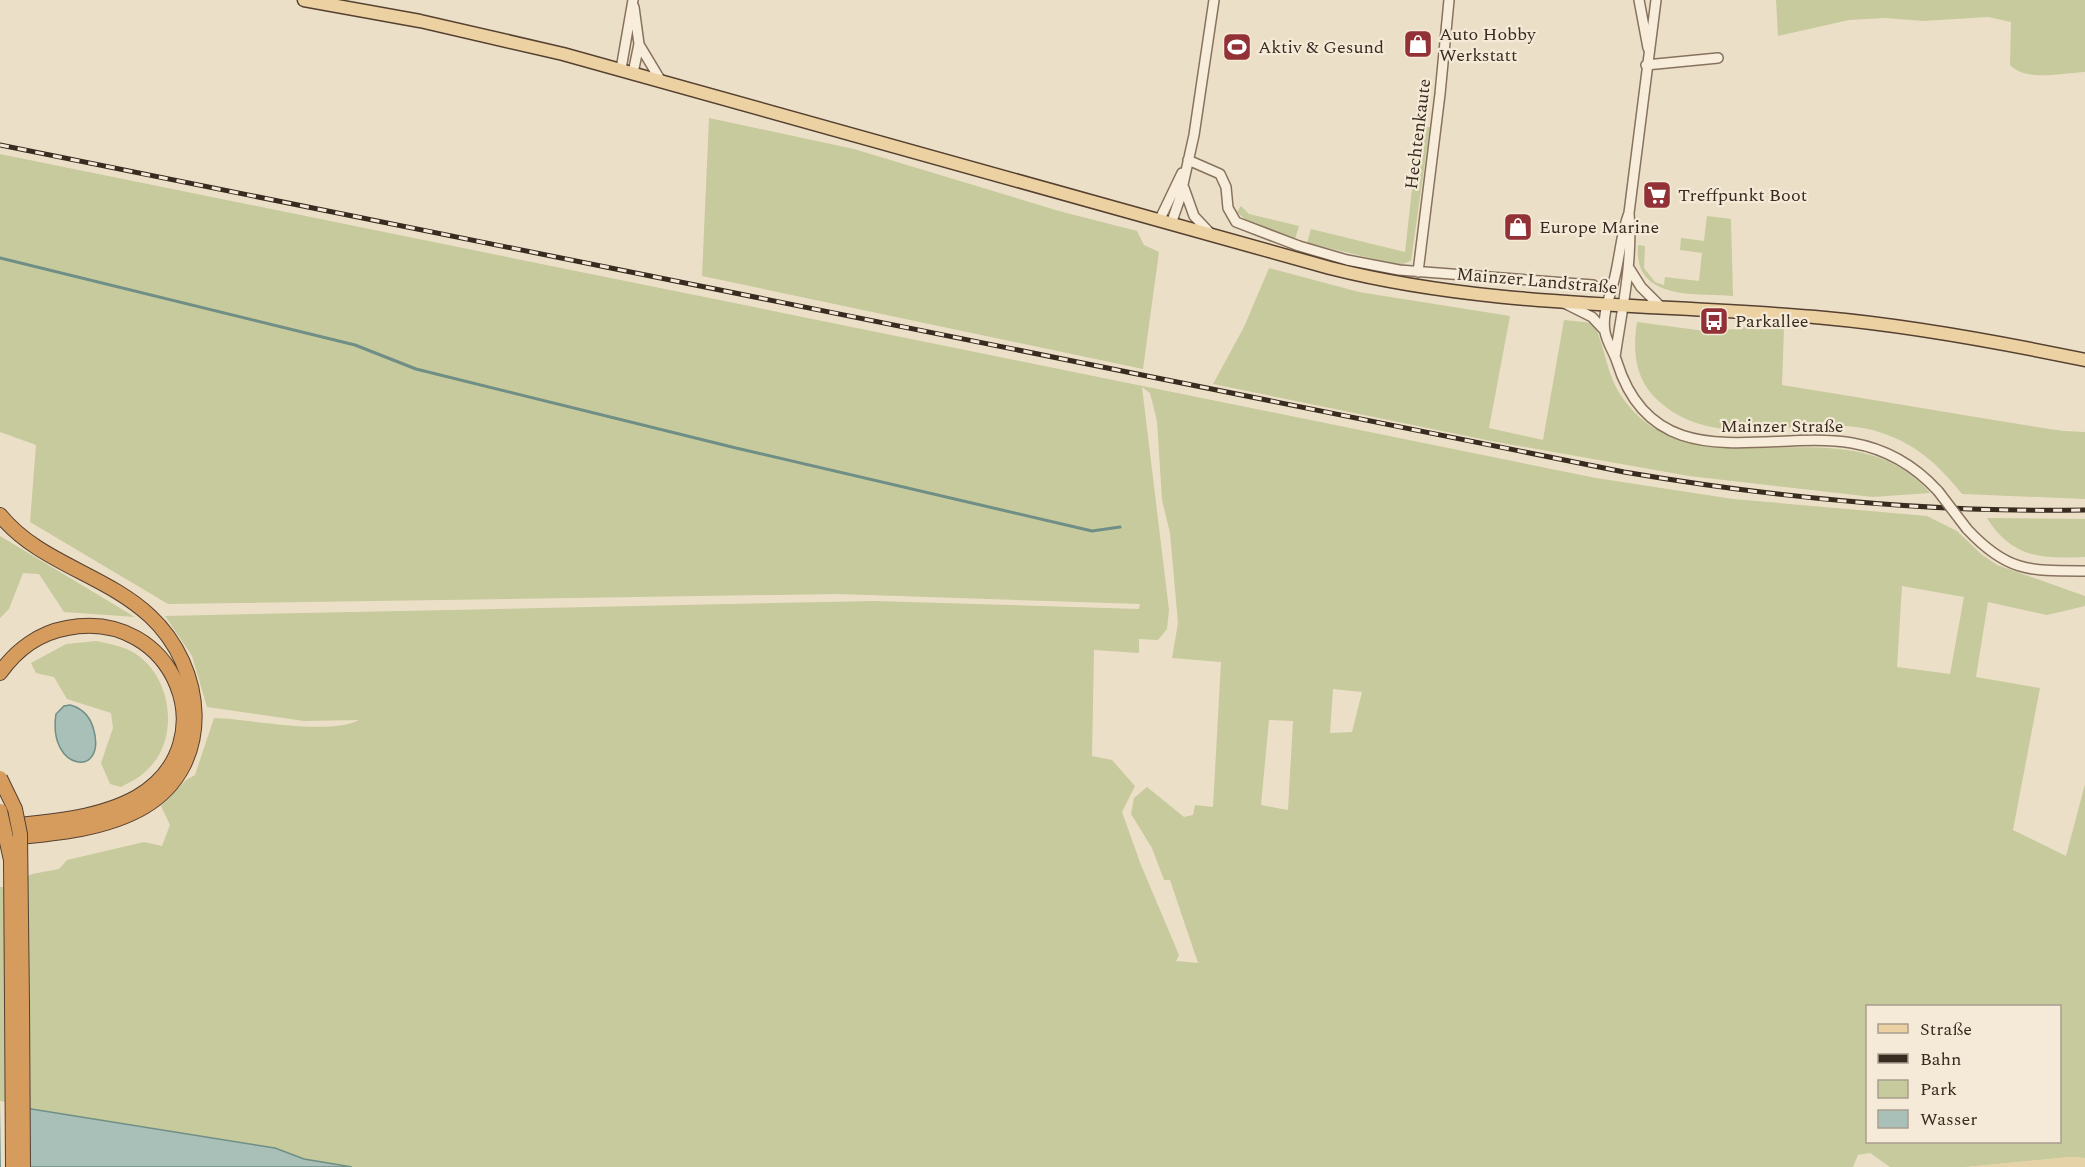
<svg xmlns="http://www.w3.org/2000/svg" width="2085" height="1167" font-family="Spectral,serif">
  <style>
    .green { fill: #c6ca9c; fill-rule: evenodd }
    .sand { fill: #e6d2a7 }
    .water { fill: #a8c0b8; stroke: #6f8e85; stroke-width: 1.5 }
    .pier { fill: #ecdfc7 }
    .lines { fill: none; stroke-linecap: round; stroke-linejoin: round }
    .stream { stroke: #6f8e85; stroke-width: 3 }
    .minor-casing { stroke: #87725e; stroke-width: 12 }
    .major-casing { stroke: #554031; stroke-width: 15 }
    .highway-casing { stroke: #554031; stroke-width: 16 }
    .minor { stroke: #f7edda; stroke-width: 9 }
    .major { stroke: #ecd2a2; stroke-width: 12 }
    .highway { stroke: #d59c5e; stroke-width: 14 }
    .rail-casing { stroke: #382b20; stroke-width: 5 }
    .rail { stroke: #f4ead7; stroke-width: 3; stroke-dasharray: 9; stroke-linecap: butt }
    .minor-bridge-casing { stroke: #87725e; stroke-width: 12; stroke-linecap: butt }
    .highway-bridge-casing { stroke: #554031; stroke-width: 16; stroke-linecap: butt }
    .minor-bridge { stroke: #f7edda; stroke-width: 9 }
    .highway-bridge { stroke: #d59c5e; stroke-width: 14 }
    .labels { text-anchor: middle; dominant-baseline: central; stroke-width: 4.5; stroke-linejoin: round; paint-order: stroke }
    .poi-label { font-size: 18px; fill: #382b20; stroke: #f4ead7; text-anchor: start }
    .street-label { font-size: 18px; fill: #382b20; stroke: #f4ead7 }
  </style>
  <rect width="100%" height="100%" fill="#ecdfc7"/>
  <path class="green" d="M1776,0H2085V72C2063,73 2026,82 2010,65L2011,22L1988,17L1923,21L1885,18L1849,20L1778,36Z
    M709,118L854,149L1059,211L1137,231L1144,245L1159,252L1143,369L702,276Z
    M1419,126L1430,127L1411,261L1400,265L1307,243L1311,229L1405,252Z
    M0,154L1596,478L1733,499L1927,516L1957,531L1981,554L1997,565L2085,596V606L2047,615L1988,602L1976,677L2040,688L2013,830L2066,856L2085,784V1158L2070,1157L1966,1167H1890L1870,1153L1858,1155L1853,1167H352L304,1159L275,1148L0,1104V887H6L32,874L59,869L67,860L144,842L162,846L170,825L161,806L186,780L195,775L214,718C251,719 329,736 359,720L304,721L207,707L192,656L165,616L874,601L1139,609L1140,604L838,594L168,604L30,522L36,445L0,432ZM1142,387L1150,393L1157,421L1162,500L1170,533L1178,623L1172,658L1221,662L1213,807L1195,805L1193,815L1184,817L1147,787L1134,798L1131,814L1152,848L1164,880H1170L1198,963L1176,961L1179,955L1141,865L1122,812L1135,786L1112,760L1092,756L1094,650L1139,653V639L1158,640L1167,629L1169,610ZM1902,586L1964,597L1950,674L1897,667ZM1333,689L1362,692L1352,732L1330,733ZM1269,720L1293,721L1288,810L1261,805ZM1868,1006H2060V1142H1868Z
    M1241,206L1249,214L1299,226L1295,239L1249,223L1237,212Z
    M1707,216L1731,219L1733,296C1695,293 1633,301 1638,245L1645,246L1644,268L1655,282L1664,285L1665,277L1699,281L1702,253L1680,250L1681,238L1704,241Z
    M1269,268L1359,292L1510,316L1489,428L1543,440L1564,320L1593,323C1605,345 1606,372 1620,394C1690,503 1847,395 1930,493L1873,497L1689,476L1491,441L1213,384L1244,327Z
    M1637,322L1705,331L1739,329L1748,326L1784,329L1782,385C1876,400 1970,417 2064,431L2085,432V499L1962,494C1939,465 1915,443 1879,432C1808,410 1726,456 1662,404C1636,383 1632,355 1637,322Z
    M1987,518L2085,519V557C2042,559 2012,558 1987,518Z
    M0,535V536L135,617L64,612L39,574L23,573L9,609L0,618Z
    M96,641C110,644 124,646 136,654C172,678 180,738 148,769C141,777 130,782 121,787L110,784L101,763L113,728L111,713L67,699L54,677L36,673L31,663L66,644Z"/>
  <path class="sand" d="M2070,1157L2085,1158V1167H1966Z"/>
  <path class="water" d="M70,705C82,708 89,715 93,727C109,779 47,772 56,714L64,706Z
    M0,1104L275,1148L304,1159L352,1167H0Z"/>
  <path class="pier" d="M0,1101L30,1106V1167H1Z"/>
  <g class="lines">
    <path class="stream" d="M0,258L355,345L416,369L736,448L1092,531L1120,527"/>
    <g class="minor-casing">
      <path id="minor" d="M1639,0L1648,48
        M640,46L661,81
        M1646,65L1718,58
        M621,69L633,0
        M633,73L639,44L634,7
        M1188,160L1220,174L1226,187L1228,208L1236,222L1299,246L1347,260L1399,270L1593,285
        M1184,188L1194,216L1211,234
        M1629,213C1620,236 1620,260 1613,284C1609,299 1602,316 1605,332C1607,343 1614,352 1617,362C1654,481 1767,429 1852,443C1887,449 1915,466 1938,491
        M1159,221L1182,173
        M1171,224L1180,198L1194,135L1214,0
        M1629,268L1641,287L1662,308
        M1418,272L1440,94L1449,0
        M1564,303L1592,317L1605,331
        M1615,357C1622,309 1633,262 1629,213L1656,0
        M1967,529C2007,572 2029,571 2085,571"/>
    </g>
    <g class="major-casing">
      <path id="major" d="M304,0L420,21L563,54L1330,268C1492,309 1660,303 1825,318C1913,326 1999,342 2085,360"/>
    </g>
    <g class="highway-casing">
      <path id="highway" d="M0,515C39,563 105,574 150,616C205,667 216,764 144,807C105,830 52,834 8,838
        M0,673C16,650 39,633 67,628C174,607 229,743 137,797C100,818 50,822 8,826
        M12,1003L13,1167
        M22,1003L23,1167"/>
    </g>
    <use href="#minor" class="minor"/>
    <use href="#major" class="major"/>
    <use href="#highway" class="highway"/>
    <g class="rail-casing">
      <path id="rail" d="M0,145L1624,472C1777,498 1930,513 2085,510"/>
    </g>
    <use href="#rail" class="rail"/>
    <g class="minor-bridge-casing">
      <path id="minor-bridge" d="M1938,491L1967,529"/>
    </g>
    <g class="highway-bridge-casing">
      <path id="highway-bridge" d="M0,778L15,809L20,834L22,1003
        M0,811L11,860L12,1003"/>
    </g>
    <use href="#minor-bridge" class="minor-bridge"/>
    <use href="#highway-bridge" class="highway-bridge"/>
  </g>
  <defs>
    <g id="shop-square" transform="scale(1.5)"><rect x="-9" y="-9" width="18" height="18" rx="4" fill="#923136" stroke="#f4ead7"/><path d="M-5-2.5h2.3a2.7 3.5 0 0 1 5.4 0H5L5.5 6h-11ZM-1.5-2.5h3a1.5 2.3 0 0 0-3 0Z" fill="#fff"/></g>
    <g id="stadium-square" transform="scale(1.5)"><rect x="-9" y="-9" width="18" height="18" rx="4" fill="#923136" stroke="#f4ead7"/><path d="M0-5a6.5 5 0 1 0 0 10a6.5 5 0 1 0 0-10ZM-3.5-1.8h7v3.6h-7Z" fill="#fff"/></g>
    <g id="supermarket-square" transform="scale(1.5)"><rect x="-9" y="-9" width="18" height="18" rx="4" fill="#923136" stroke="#f4ead7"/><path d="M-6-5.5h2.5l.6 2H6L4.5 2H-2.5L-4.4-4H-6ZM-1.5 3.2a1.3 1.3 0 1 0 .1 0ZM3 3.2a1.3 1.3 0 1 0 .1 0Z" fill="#fff"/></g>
    <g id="bus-square" transform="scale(1.5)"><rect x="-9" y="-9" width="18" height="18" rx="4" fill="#923136" stroke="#f4ead7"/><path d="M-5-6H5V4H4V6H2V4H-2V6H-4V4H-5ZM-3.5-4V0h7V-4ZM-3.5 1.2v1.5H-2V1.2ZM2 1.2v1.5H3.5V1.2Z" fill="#fff"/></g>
  </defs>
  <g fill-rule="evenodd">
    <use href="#shop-square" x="1418" y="44"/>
    <use href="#stadium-square" x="1237" y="47"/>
    <use href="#supermarket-square" x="1657" y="195"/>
    <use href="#shop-square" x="1518" y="227"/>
    <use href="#bus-square" x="1714" y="321"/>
  </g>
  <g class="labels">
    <g class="poi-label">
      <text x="1439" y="34">Auto Hobby<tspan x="1439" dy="21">Werkstatt</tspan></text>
      <text x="1258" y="47">Aktiv &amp; Gesund</text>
      <text x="1678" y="195">Treffpunkt Boot</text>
      <text x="1539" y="227">Europe Marine</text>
      <text x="1735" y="321">Parkallee</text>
    </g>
    <g class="street-label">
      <text transform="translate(1418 134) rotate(-83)">Hechtenkaute</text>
      <text transform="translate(1537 281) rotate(5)">Mainzer Landstraße</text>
      <text x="1782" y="426">Mainzer Straße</text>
    </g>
  </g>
  <rect x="1866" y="1005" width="195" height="138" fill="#f4ead7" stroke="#a99e8e" stroke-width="1.5"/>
  <rect x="1878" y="1024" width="30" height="9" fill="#ecd2a2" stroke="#a99e8e" stroke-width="1.5"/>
  <text x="1920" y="1035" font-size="18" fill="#382b20">Straße</text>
  <rect x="1878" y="1054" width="30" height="9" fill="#382b20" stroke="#a99e8e" stroke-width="1.5"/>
  <text x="1920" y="1065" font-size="18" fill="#382b20">Bahn</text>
  <rect x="1878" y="1080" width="30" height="18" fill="#c6ca9c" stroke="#a99e8e" stroke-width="1.5"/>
  <text x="1920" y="1095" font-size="18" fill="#382b20">Park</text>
  <rect x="1878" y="1110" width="30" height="18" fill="#a8c0b8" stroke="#a99e8e" stroke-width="1.5"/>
  <text x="1920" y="1125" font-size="18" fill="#382b20">Wasser</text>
</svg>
